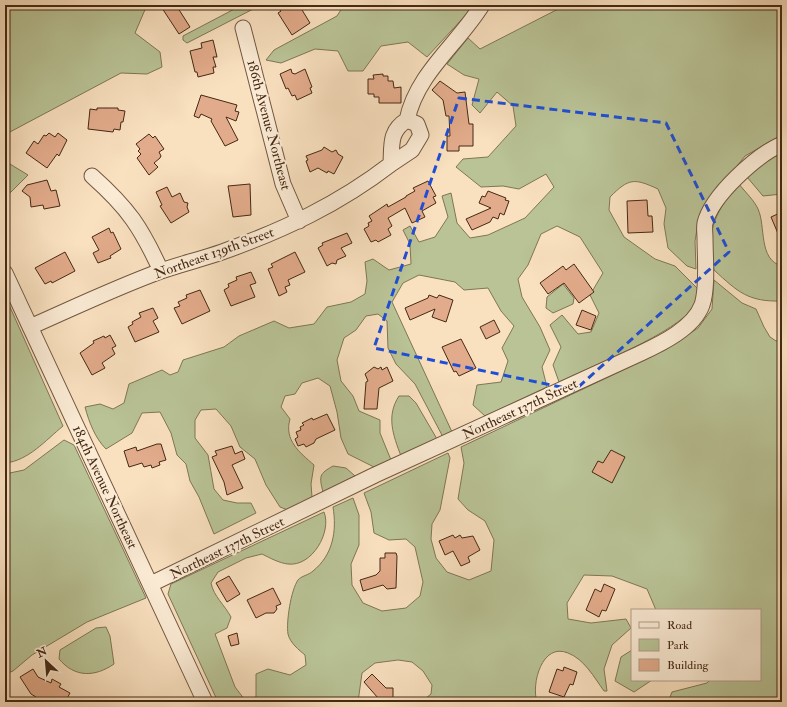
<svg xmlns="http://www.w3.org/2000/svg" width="787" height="707" font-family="'IM FELL Double Pica',serif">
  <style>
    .green { fill: #b9c396; stroke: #7f7655 }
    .building { fill: #e2ab8b; stroke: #452914 }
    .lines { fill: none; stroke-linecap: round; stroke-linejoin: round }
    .minor-casing { stroke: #72573f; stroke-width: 17 }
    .minor { stroke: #fbebd5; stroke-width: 15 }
    .marked { fill: none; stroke: #1d4ed8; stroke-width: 3; stroke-dasharray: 8 5; stroke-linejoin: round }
    .labels { text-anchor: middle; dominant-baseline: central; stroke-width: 4; stroke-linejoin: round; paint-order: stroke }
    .street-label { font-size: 14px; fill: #452914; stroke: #fbebd5 }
  </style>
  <rect width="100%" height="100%" fill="#f9e0bf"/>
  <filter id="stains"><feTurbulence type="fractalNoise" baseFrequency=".005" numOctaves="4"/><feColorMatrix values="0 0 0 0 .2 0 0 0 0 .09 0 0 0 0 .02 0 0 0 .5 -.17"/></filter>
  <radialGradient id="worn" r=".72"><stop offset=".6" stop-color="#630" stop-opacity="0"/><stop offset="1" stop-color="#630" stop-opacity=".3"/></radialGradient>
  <path class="green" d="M5,5H147L135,33L160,52L162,67L147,74L121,73L8,133L5,160Z
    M242,5H261L187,43L183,40V36Z
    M344,5H475L427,57L408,42L381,46L363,71H348L338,51L315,49L281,63L266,60L274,50L337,16Z
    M566,5H782V135L745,156L706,205L699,217L695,241L696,269L687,266L668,248L664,224L666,208L658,189C634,178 629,178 610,197L609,210L624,237L655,259L675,266L698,289C697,294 697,302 694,306C679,332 588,368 559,382L553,365L561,347L550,325L562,315L578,334L591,332L599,313L590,295L603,273L580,237L557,226L541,234L528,265L518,279L522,297L540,327L550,350L542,367L547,387L485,416L473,405L477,385L501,382L508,361L502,348L514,326L501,311L488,288L464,290L455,282L419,275L403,283L392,302L452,432L443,437L415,384L396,364L388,348L387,321L378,314L366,316L356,330L344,338L337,360L341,381L353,396L359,411L380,420V433L391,460L374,467L348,454L341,438L337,412L330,386L318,378L302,383L295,394L285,396L281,407L290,419C284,440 299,452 314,465L311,484L312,497L288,510L280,507L266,485L255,459L240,447L231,426L216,409L201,410L195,420V438L208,455L214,489L223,500L237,503H251L256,513L214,534L199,497L190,481L186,464L177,455L171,433L160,412L142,413L132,433L106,449C95,438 89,422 85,407L100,404L113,409L124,403L129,384L162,370L170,375L178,372L183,360L224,347L239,336L274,321L289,328L314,324L327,307L351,302L365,294L367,281L365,262L373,259L389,270L411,264L410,244L403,230L410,226L419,242L435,237L448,217L442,196L451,193L457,223L470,238L488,235L525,218L554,187L546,174L519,189L503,186L481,187L456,167L463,159L488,157L516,126L513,106L497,92L480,113L472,105L479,79L464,75L447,64L468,38L480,49Z
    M782,153V194L763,196L747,177L761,163Z
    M5,161L28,175L11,192L5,196Z
    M739,184C745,192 754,200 758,209C766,226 758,260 782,266V301C748,302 738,292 714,270C713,258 710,245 712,233C713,217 728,195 739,184Z
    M714,280L742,303L756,309L764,327L770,337L776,341L782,339V702H668L672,692L707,683L710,680H760V610H656L647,589L612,576L584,575L567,603L568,619L591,623L626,619L631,628L612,645L604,669L607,691H604C594,677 584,659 568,653C542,642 531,684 537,702H421L431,694L432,685L423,671L412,662L398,660L375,663L362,673L358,702H218L168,594L171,584L324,512C332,532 312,567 288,564C279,563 270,558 262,554L246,558L218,572L211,583C214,597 224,604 231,617L227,628L215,634L235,687L245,700L256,697V674L268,669L290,675L306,665L305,655C299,650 290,643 288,634C286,622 291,590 298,580C301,576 309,575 313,571C333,555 337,531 333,507L353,498L359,515V545L351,564L352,585L363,603L382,611L406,608L420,596L423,582L415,547L406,539L389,540L374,533L371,512L364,493L448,453L450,458L440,510L432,524L431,539L436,558L447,572L469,580L491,571L494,540L485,521L468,510L458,499L464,463L461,447L665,350L698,328L712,309Z
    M563,284L574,298L573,304L553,313L546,308L547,297Z
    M10,307L63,426C46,440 28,461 5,463V310Z
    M399,396H409L416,403L437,439L401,456C393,435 386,416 399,396Z
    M64,440L74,445L146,598L87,622L32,655L13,671L5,674V474L24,470Z
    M333,466L346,468L355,476L323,492C319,476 319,474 333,466Z
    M106,627L110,636L114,664C95,677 75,678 59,659L60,650L96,628Z
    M632,650V680H652L634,692L615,681L621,657Z"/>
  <path class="building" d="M166,5H176L190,27L179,34L162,8Z
    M277,5H299L310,23L292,35L278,13L281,11Z
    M213,40L217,57H213L216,67H213L214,73L198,77L197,72H195L190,51L202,48L201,43Z
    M291,69L292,73L295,74L305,69L312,87L310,88L312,93L297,100L295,95L292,96L288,88L286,89L280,74Z
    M383,74V76H388V81H393L394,88L401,87V103H379V97H374V94H368V79H374L373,75Z
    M440,81L457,93L465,92L469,124H473V146H459V151H447V136H450L449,116H446L443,100L432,90Z
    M201,95L237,105L235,111L239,112L236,121L226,117L238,140L225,146L211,121L212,119L201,114L199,118L194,116Z
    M97,108H118V110L125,111L123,122H121L120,130L114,129L113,132L88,129L90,109L97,110Z
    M49,133L55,137L58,133L67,140L59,156L57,154L47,168L26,153L34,141L38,144L44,135L46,136Z
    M149,134L153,138L155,136L164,149L159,152L161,156L160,158L154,163L158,167L149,175L137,158L141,154L138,151L140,149L136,144Z
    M324,147L332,152L336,150L338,154L343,157L334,174L328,171L327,173L318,168L310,172L306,161L308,160L306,156L322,150Z
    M47,180L51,191L56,190L60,206L44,209L43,205L31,207L30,197L22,191L27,185Z
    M428,181L436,196L433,197L436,203L422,211L425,217L412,223L405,208L388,218L392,226L388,229L391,235L378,242L376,240L371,242L364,229L369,226L368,223L372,221L369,216L387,204L388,207L406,197V196L415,191L413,188Z
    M250,184L251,215L233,217L228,186Z
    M167,187L172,197L180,193L184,202L188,203L187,207L189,212L171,223L160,206L162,205L156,192Z
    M488,191L506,198L505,200L509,201L504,215L500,213L498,219L493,217L490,222L472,230L466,219L491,208L479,203L482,196L485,197Z
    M647,200L648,216H652L653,232L628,233L627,201Z
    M782,212V243L771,217Z
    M109,228L111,233L113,232L121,249L110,256L111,258L98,263L93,253L99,250L92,237Z
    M347,233L352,243L341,248L346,256L337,260L336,264L332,263L327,266L318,248L323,245L322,243Z
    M65,252L75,271L52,283L51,281L45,284L35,268Z
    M295,252L305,272L288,280L290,285L285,287L287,292L279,296L268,269L273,267L271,264Z
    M574,264L594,292L579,303L564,283L548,294L540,283L563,266L566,270Z
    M251,272L256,283L250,285L255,297L231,306L224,290L229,287L228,284L237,280L236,277Z
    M200,290L210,311L182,324L174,308L180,306L178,302L187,298L186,295Z
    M429,295L437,298L439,295L453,300L446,322L432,317L435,309L410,320L405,308L428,298Z
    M153,308L158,318L153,321L159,332L135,342L128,327L133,324L132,322L141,317L139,313Z
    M582,310L596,316L591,330L576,325Z
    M494,320L500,332L486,339L480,327Z
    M110,335L116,346L112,348L115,354L102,363L105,368L92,375L80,353L94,343L93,341L104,336L105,338Z
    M461,339L476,368L459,376L456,371L454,372L442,347Z
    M374,367L378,369L381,367L382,370L387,367L393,381L379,388L377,409H364L366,382L368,381L365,374Z
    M327,414L335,430L316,439L314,443L306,447L304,444L298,446L295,439L298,437L296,432L301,430L300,427L304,425L302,423L312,418L313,420Z
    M157,444H161L166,460L159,462L160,465L152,468L151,465L144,467L142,463L129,467L124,451L136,447L137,451Z
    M232,446L235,454L242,451L245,459L232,465L243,488L227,495L224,482L212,457L217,455L215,451Z
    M611,450L625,457L612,483L592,472L598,461L603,463Z
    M453,535L455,538L460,535L462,538L473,536L480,550L468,557L470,562L461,566L453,551L445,555L439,541Z
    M385,553H396L397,556L396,588L387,589L383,585L363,591L360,580L376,575L380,571V558H385Z
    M229,576L240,594L227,602L216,583Z
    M604,584L615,589L606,611L602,610L599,617L586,610L595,589L601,592Z
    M273,588L281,604L276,606L277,609L274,613H266L256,618L247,600Z
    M237,633L239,644L231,646L228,636Z
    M564,667L577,672L573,685L570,684L564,697L549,692L557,669L563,671Z
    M33,669L38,677L51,683L52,679L61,684L59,687L70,693L65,702H39L35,700L36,697L31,694L20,677Z
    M372,674L386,688H393V702H374L378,698L364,682Z"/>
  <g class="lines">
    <g class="minor-casing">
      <path id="minor" d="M243,28L283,184L299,221
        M407,120C417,73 458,44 482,5
        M92,176C128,208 141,227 161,271
        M5,273L205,702
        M30,327C73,308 117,287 161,271C181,264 202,259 222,252C284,230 339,204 391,164C392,145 389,131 407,120L417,124L421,135L412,150L391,164
        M151,584L375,475L639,354C660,344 693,329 702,305C708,287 705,257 705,238C705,234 704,227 705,223C712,195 757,155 782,144"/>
    </g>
    <use href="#minor" class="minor"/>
  </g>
  <path class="marked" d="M459,98L666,123L729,252L575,390L374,348Z"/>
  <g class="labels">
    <g class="street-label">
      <text transform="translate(269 125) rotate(75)">186th Avenue Northeast</text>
      <text transform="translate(214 253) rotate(-20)">Northeast 139th Street</text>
      <text transform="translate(520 409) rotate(-25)">Northeast 137th Street</text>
      <text transform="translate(105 487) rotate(65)">184th Avenue Northeast</text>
      <text transform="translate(227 548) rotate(-26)">Northeast 137th Street</text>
    </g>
  </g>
  <rect width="787" height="707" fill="none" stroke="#f9e0bf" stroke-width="20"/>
  <rect x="6" y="6" width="775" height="695" fill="none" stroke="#452914" stroke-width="2"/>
  <rect x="10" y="10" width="767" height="687" fill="none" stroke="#452914"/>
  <rect x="631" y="609" width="130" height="72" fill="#fbebd5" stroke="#b29d88"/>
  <rect x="639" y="622" width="20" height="6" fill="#fbebd5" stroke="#b29d88"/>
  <text x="667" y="629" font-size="12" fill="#452914">Road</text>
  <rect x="639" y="639" width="20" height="12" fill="#b9c396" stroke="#b29d88"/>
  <text x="667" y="649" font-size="12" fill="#452914">Park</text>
  <rect x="639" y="659" width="20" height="12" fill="#e2ab8b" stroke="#b29d88"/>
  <text x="667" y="669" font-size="12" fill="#452914">Building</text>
  <g transform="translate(46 661) rotate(334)" stroke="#fbebd5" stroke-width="3" paint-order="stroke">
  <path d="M0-3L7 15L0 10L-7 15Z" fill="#452914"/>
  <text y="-6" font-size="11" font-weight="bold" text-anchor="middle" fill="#452914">N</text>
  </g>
  <rect width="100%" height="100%" filter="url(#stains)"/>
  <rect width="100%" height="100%" fill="url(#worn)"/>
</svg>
